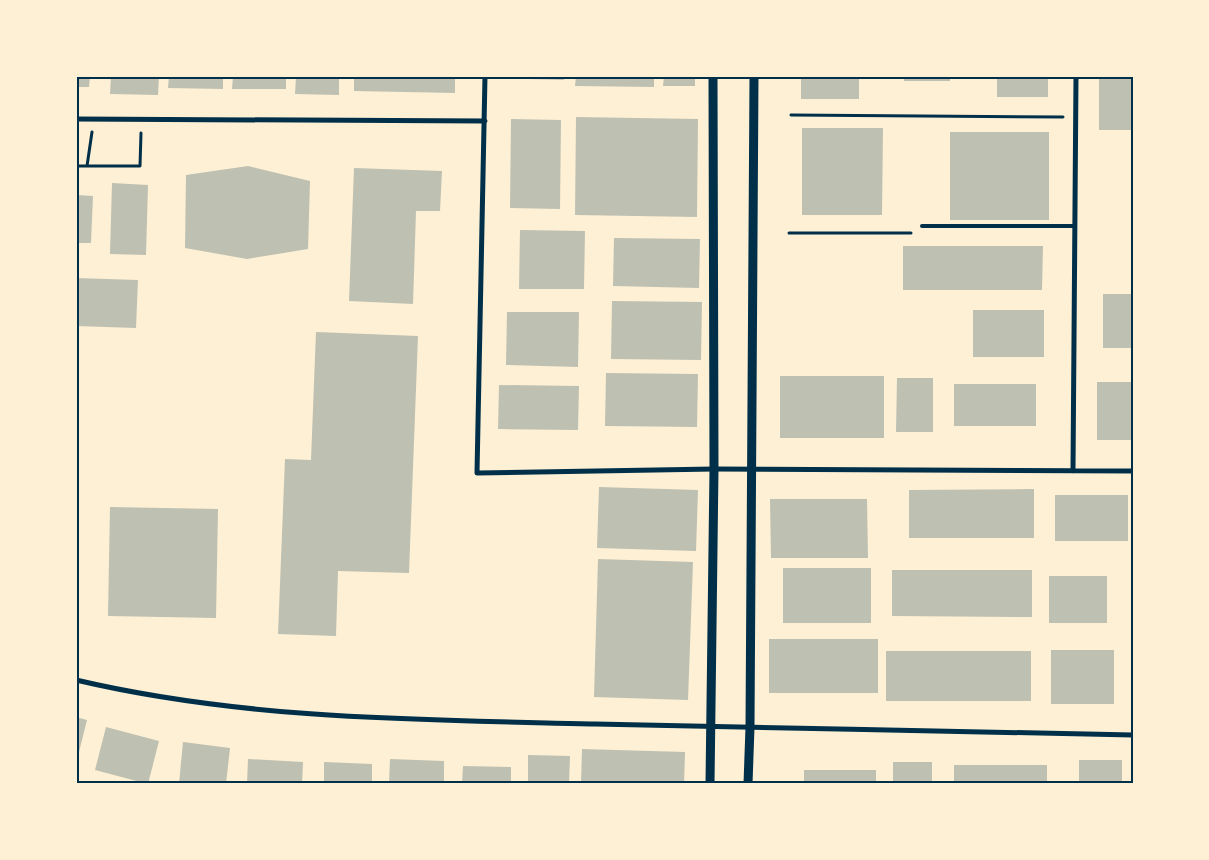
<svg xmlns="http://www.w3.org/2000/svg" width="1209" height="860" font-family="'Times New Roman',serif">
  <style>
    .building { fill: #bec0b2 }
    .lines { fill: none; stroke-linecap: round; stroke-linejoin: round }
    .path { stroke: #003049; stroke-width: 3 }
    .service { stroke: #003049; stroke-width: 4 }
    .minor { stroke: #003049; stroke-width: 5 }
    .tertiary { stroke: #003049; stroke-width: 9 }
    .neatline { fill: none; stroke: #003049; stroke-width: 2 }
  </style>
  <rect width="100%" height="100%" fill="#fdf0d5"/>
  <path class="building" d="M76,76H90L89,87H76Z
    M111,76H159L158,95L110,94Z
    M169,76H223V89L168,88Z
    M233,76H286V89H232Z
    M296,76H339V95L295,94Z
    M354,76H455V93L354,91Z
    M528,76H564V80L528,79Z
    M576,76H654V87L575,86Z
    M664,76H695V86H663Z
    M801,76H859V99H801Z
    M904,76H950V81H904Z
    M997,76H1048V97H997Z
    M1099,79H1133V130H1099Z
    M576,117L698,119L697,217L575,215Z
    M511,119L561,120L560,209L510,208Z
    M802,128H883L882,215H802Z
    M950,132H1049V220H950Z
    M248,166L310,181L308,249L247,259L185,248L186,175Z
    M354,168L442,171L440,211H416L413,304L349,301Z
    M112,183L148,185L146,255L110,254Z
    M76,195L93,196L91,243H76Z
    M520,230L585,231L584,289H519Z
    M614,238L700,239L699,288L613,286Z
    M903,246H1043L1042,290H903Z
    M76,278L138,280L136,328L76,326Z
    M1103,294H1133V348H1103Z
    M612,301L702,302L701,360L611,359Z
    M973,310H1044V357H973Z
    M507,312H579L578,367L506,365Z
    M316,332L418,336L409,573L338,571L336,636L278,634L285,459L311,460Z
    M606,373L698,374L697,427L605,426Z
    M780,376H884V438H780Z
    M897,378H933V432H896Z
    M1097,382H1133V440H1097Z
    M954,384H1036V426H954Z
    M499,385L579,386L578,430L498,429Z
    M599,487L698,490L696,551L597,548Z
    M1034,489V538H909V490Z
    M1055,495H1128V541H1055Z
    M770,499H867L868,558H771Z
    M110,507L218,509L216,618L108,616Z
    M598,559L693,562L688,700L594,697Z
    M783,568H871V623H783Z
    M892,570H1032V617L892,616Z
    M1049,576H1107V623H1049Z
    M769,639H878V693H769Z
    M1051,650H1114V704H1051Z
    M886,651H1031V701H886Z
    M76,717L87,720L77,760L76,759Z
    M106,727L159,741L148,784L95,770Z
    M183,742L230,748L226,784H179Z
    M582,749L685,752L684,784H581Z
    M528,755L570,756L569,784H528Z
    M248,759L303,762L302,784H247Z
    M390,759L444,761V784H389Z
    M1079,760H1122V784H1079Z
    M324,762L372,764V784H324Z
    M893,762H932V784H893Z
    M954,765H1047V784H954Z
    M463,766L511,767V784H462Z
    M804,770H876V784H804Z"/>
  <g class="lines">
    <path class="path" d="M791,115L1063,117
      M76,166H140L141,133
      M87,166L92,132
      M789,233H911"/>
    <path class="service" d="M922,226H1075"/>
    <path class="minor" d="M485,76L477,473L714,469L1133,471
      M76,119L485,121
      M1073,471L1076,76
      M76,680C246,720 422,720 595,724C774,728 954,731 1133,735"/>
    <path class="tertiary" d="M710,784L714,469L713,76
      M748,784L750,727L754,76"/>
  </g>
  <rect width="1209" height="860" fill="none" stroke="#fdf0d5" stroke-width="155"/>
  <rect x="78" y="78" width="1054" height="704" class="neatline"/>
</svg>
